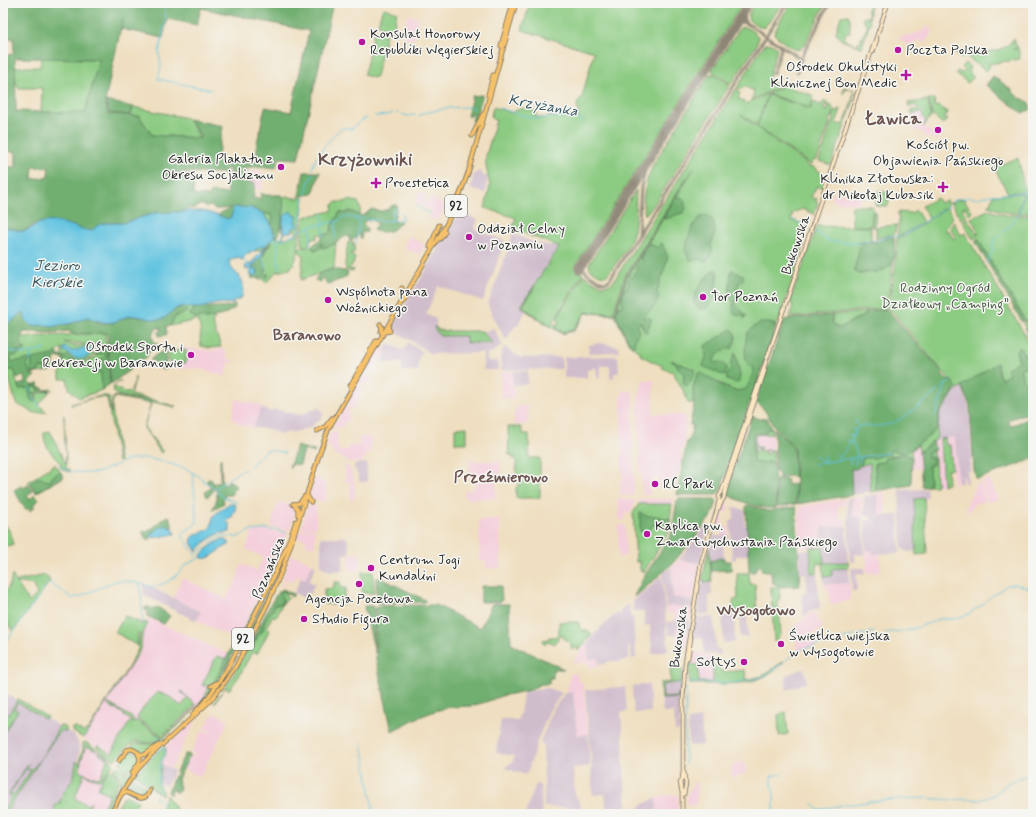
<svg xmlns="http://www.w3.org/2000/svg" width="1036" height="817" font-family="Mynerve,sans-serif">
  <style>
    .built { fill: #f4cfdc }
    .industrial { fill: #d0bdcc }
    .green { fill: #8ccb82; stroke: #5c7b56 }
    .forest { fill: #71af70; stroke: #4e6d4e; fill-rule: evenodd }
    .water { fill: #61c3e0; stroke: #467786 }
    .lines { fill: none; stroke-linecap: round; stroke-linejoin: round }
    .stream { stroke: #61c3e0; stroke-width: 1 }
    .taxiway { stroke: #8d8576; stroke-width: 3 }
    .runway { stroke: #8d8576; stroke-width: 8 }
    .secondary-casing { stroke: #706a5f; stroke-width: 4.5 }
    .primary-casing { stroke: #706a5f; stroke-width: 5 }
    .secondary { stroke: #fbe6c4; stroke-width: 3 }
    .primary { stroke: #f5c16b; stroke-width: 3.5 }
    .poi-dot { fill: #b5179e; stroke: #f6f6f2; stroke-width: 1.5 }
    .labels { text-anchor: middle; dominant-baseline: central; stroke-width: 3; stroke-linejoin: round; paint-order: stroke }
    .shield { fill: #f6f6f2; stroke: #686867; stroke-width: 1 }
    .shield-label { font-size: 13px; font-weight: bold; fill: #2b2b2b }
    .poi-label { font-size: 14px; fill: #2b2b2b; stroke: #f6f6f2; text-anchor: start }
    .street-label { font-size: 14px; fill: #2b2b2b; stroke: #f6f6f2 }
    .park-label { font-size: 14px; fill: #485b45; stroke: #f6f6f2 }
    .water-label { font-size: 15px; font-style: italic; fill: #3b5961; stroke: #f6f6f2 }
    .quarter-label { font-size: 16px; font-weight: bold; fill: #6d5652; stroke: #f6f6f2 }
    .district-label { font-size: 18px; font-weight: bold; fill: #6d5652; stroke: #f6f6f2 }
  </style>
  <rect width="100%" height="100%" fill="#f6f6f2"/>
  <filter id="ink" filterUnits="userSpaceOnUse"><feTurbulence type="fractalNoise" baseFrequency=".025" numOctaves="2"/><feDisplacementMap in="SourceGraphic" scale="8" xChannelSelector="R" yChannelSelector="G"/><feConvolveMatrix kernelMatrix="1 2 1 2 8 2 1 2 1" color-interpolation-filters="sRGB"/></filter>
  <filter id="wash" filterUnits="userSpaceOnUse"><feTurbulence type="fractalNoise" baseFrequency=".012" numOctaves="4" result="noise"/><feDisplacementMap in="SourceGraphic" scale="16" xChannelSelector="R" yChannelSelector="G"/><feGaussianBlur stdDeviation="0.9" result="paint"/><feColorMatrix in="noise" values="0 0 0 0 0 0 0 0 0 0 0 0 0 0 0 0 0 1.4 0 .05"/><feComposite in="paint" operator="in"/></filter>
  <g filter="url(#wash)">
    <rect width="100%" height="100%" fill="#efdfc0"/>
    <path class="built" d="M408,15L419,18L416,27H415L414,29L416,30L413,40L403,37Z
      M927,26L933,30L928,39H927L924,43L918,39L912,48L897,37L916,34L920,31L922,32L925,27Z
      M922,112L927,121L923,126L939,138L936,141L929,136L928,138L918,130L914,131L911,114Z
      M252,171H263L262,189H254L255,183H251Z
      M419,192L426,195L423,200L427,202L430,197L439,202L445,207L438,220L427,218L433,211L415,203Z
      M833,193L860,197L859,203H840L831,200Z
      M409,236L425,245L419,255L409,249L406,254H404L407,248L404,246Z
      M380,347L387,352L382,361L378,359L375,371H372V370L367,368L374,356Z
      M186,348L212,351L224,349L228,359H232L233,362L229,363L226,376L196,368L179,369L168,366V351Z
      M513,371L514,398H501V372Z
      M364,374H370V383H363V391H360V398H358V403H354V408L349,409V421L344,422V427L333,428L336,421H339L338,417L345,406L349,408L348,400Z
      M643,380H654L653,414L684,415L686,418L685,422L687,423L683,449L681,450L680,451L682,453L679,474L676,476L675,484L665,483L660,489V488H659V477L654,478V481H650V495H642V476H646V475L640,474L638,398Z
      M621,391H633V414L621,415V394H623V392H621Z
      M236,399L262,406L253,428L238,424L232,418Z
      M517,406H528V424L514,425V411L515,410H517Z
      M633,415L634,495L621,496L620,494V482L623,477V474H622L621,416Z
      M332,431H337L338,451L348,450V446L359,445V437H371V453H366V458H363V462H348L341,457L332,453V449L329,448L327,445L329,437Z
      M772,433L773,455L754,456V434Z
      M955,437L958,483L953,484L950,445H946L945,438Z
      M940,439L943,485L936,486L937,484L935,458L933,456V451L935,450L933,441L936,440Z
      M919,445L920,469L912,468L911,451Z
      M469,461H500V478H469V472L472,471V470H469Z
      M345,464L350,469L354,480L355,496L353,500L350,501V482H345Z
      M315,478H321V482H325L326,501H318L317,500H313V499L310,498L312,486Z
      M989,479L998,499L988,502L982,482Z
      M476,481H496V498L465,499L464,491H471V487H476Z
      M981,482L986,500L985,501L974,504L967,513L966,507L967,503L973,492L975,485Z
      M884,492L886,516H878L877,494Z
      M860,496H862L863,517H853L852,498L860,497Z
      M617,499L634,500V507L628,515H627V511H625V520H618L619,509Z
      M639,499H673L672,504H639Z
      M845,499L846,505L838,506L839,519L845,518V526L822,527L823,547L800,548L799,507Z
      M280,502L294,507L296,510L289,531L271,527L276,508Z
      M727,502L728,506L727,513L724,512L722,527H729V535L727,534L722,536V529L716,526V524L723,503Z
      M316,505V527L301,530L307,508L309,506Z
      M500,519L501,568H486V561H480L479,520Z
      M618,525H625L626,556L619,557V551H618Z
      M315,528V546H306V539L296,538L298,532Z
      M268,530L288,533L281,550L271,570L270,574L237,639H234L200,622V621L197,620L206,602L201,612L173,598L182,578L226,599L232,587L234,588L241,564L256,571L264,558L246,549L252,532Z
      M866,550H873V554H880L881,572L867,573Z
      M291,554L296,557L297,556L313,564L305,579L297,575L293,582L286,579L283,587L281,586L284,580L282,579L286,570Z
      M349,554H360V570H349Z
      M679,560L699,563L693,601L673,597L671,567Z
      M850,583V600L830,605L829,593L824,584Z
      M674,606L692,608L690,621L675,619L674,614H667L666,607Z
      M816,612L818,622L821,621L822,628L820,629L821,630L811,634L817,645L803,648L797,652L796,639L789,631L801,621H803V619L808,615Z
      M148,619L153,620L232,656L221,677L203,701L158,743L134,741L113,758L83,738L139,650V642L144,625Z
      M676,628L689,630L685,647L678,648Z
      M587,643L589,659L598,658L599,666L589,668L588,662L572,663Z
      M692,651L706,655L713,656V682H699L690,664Z
      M573,673L575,675L576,673H577L578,682H583L588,734L577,735L573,692H567L570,674Z
      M215,713L229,720L200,777L184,769L191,755L195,757L197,756L191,753L202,730L211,733L212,732L203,728L210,721L208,720Z
      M198,716L171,769L161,764L166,754V750L165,747Z
      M83,741L108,758V769L111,770L118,777L104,814H96L73,805L82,744Z
      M744,761L746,773L732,778L731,766Z
      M692,783H697L696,805H687V798L688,793L691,788L694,787Z
      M664,795H678V814H657L656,798H659L660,797Z"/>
    <path class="industrial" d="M480,171L482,172V175L488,177L486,182L487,183L486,186H487L485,193L470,189L474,174Z
      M462,213L478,220L474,229L505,241L483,301L438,286L426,314L436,319V332H483L494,328L502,345L491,353H487V361H498V369L497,370H483V353L430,354L420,346L391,329V328L425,272L443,239L458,214Z
      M513,234L535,243L559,247L521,306L526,311L517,326H515L512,331H511L507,339H505L488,306L489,301L510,243L512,235Z
      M389,343L399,349L404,350L408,343L422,351L423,352L419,356L418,362V371H402V363H385L382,361L387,352L384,351Z
      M600,343L606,344L619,347V352L588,353L589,345Z
      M505,346L507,349L523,359V357L528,358L561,357L562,369L501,370L500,356Z
      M618,356L619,373H614V378H610V366H601V378H597L596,368H592V370H587V378H564V357H573V358L575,357Z
      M513,371H528V384L513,385Z
      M962,387L967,401L969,409L972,460L970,461V471H967L968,483H965L964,482V476L962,477V482L961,483H958L955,437L936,440L938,429L940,412L945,407L947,402L955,391Z
      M261,408L272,412L274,409L300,415L317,408V409L319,408L323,412V415L321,419L313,424V427L298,431L280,434L268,429L253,428Z
      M367,463V482H359V478L354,467V464Z
      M870,463L871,492H865L864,493L853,495L852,494L851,468L856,469L863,465Z
      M927,489L928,498L924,499L925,505L914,506L916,551L906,552V550L902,549L900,507H901L900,506L899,490Z
      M877,494L879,516L899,515V531L898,532L899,534L900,553L873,554L872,550H866L865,520H871V516L864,515V496Z
      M852,498L853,517H862L865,555L855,554V562H850L847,499Z
      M733,507L745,510V518H743H745V526H747L748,555L736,556V560H732L730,520L734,519Z
      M707,524L708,531L699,563L679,560Z
      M847,526L846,528L847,529V532H846V536H847L848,562L823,563L822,527Z
      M715,530V536H723V534L729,535V544L723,545L724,558L710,561L709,548Z
      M321,537H346L349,544V554H343V570L330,571L321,566Z
      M799,550H810L811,573H817L820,608L809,612L804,616H803L802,597L803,594L802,593H807L806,573L801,574L800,566L801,565L800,563Z
      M313,564L316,566L309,581L315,584L310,594L306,593L304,598L294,593L301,577L305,579Z
      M671,567L673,597L693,601L692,608L674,606L666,607L663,576V574Z
      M849,568V583L824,584V577L832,576L831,569Z
      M851,568H865V574H856L857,591H852Z
      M662,576L668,649L667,650L652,654L650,625L645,626L644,611H633V599L634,600L652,585H655L654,582Z
      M702,580H711L712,595H709L710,614L698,615L701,586L702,584Z
      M143,584L151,587L201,612L196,621L144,595Z
      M629,603L630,617H633L636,658L632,659L630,646L628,647L629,659L616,662V660L615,661H612L607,662V664H599L598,658L589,659L587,643L596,632L597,631L599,632V629L603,625L618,613L619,614H621L620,611Z
      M745,614V615L747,616L748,637H740L739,615Z
      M734,615L735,642L724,643L722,616Z
      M698,617H714L716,649H720L721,655L704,653L703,638H699L693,636L694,627L697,618Z
      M675,619L690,621L689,630L676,628V635H669L667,622L675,621Z
      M804,668L807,682L787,690L786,686L788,684L786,682V675Z
      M680,682L681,684L680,705V730L675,732L674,712L663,713L660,685L671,684V683Z
      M649,684L651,712L634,713L632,691L633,688L632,686Z
      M619,687H625L627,712L621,713L624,755L622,756L623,757L627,810L618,814H607L605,794L593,795L591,768L592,767L585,691L586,690Z
      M543,688H548L562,693L550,710L544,724H543L544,725L539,736L531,762L529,763L530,765L528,771L526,772V775L505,768L513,761L514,756L496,753L501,719L518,721L519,714H520L523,693Z
      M3,692L74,735L80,746L69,814H3Z
      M573,692L577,735L588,734L590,766L573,768L575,795L582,808L544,807V784L545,783V782L544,781L543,744L540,742L554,708L565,693Z
      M701,718L703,745L689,746L688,720Z
      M163,765L174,771L166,786L160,783V775Z
      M536,784L541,786L542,814H525Z
      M656,798L657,814H622L634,809H637L640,808V806Z"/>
    <path class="green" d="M530,3H743L574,268L583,274L553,322H552L555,325L557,324L556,329C545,321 533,316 523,306L535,286L523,304V307L529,312L562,333L574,330L586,312L614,314L626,277L686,178L625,276L613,313L586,312L573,330L563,332L557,329L558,325V316L584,275C593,281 603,290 613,282L736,89L740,92L738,99H740L744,102V103L745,104L746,103H748L784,86L812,95L813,97L812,103L810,108L768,94L757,125L740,114L775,141L806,163L808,166L811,167L812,166L827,177L823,188L817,186L811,197L815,199L817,198L816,201L818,203L814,215L812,213L802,209L793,213L791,220L803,224L797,242L804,246L780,318L776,326V328L753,396H752L751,400L699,372L693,386V403H688L684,392L673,372L662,368L663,366C654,363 648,359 640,355L641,353L629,344L615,316L627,278L694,168L626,278L615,315L586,313L574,331L562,334L528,312L521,306L559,247L516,230V228L513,226L516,218L485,208L490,186L486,166V156L496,120L492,119L491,116L493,107L513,113L514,111L521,108L536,111V117L545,118L549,116L568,117L578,119V110L577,104L582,97L594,52L522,30Z
      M755,3H782L775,14L764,28C745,20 745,20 755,3Z
      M791,3H826L805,44L799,50C790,49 781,40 774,34L781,19Z
      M871,3L870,8V15L869,20L871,22H870L862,47L861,48V47L841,40L836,32L841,16L848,15L850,18V33L846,32L844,40L857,45L858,42H861V37L863,38L862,36L865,32L868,25L863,21V17H867V18H868L869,11L867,12V9Z
      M384,8L397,12L392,34L383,31L382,30L385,28L380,26L378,24L382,10Z
      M743,27C749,28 756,33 759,38L756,46L731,84L714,73L712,70L740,28Z
      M374,30L381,32L383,34L386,35L376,76H375L374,78L364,75Z
      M1014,38L1016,42H1013L1014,44H1016L1017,47L1015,49H1013L1015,50L1018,47L1020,59L989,64L990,67L986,71L964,55L961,58L954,53H961L962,52C975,53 999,53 1008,45L1009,46V44Z
      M767,43C771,43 776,46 777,49L768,81L781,86L751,100L754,94L753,91V89H752L751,90L746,87L741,89L737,88L761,49Z
      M41,58L99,59L85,113L41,112L42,88H18V85H16L15,67H40Z
      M965,63L970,67L968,72L974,77L968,83L959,76L956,75L957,71L962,73L965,70L961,67Z
      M710,74H713L730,85L653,206L645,215C640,199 647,179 653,165Z
      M844,87L854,90L856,93L853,97V103L831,165L819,161L823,149H824V147L831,124H832V121H833L834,118H833L835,111L840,109H841L836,123L842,125C848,118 852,101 854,92L853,90L846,88L843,94Z
      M768,95L811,109L814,101V102L821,105L824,101L827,102L826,106L825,105L823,109L828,111L829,107L827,106L828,105H831L834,111L831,119L830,118L829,121L830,122L817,160L815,161L813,160L811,165L757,127Z
      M929,99H934L935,107L939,106L948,113L944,118L947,119L943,124L932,115Z
      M928,100L931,116L932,117V118L930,117L924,126H923L926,121L923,118L922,112L911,114L910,111L918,109L917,105L909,107L908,103Z
      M133,107L187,118L200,138L152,135L140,117L131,116Z
      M1018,158L1025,191L1008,193L991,162L1000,159L1002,164Z
      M636,190C635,204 637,221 633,234C631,245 614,266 607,275C601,278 595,272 590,269L589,264Z
      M878,191L890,193V200H889L888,206H877L875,204Z
      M1033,192V203L1032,204L1033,213L1020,214L1019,210L1025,193Z
      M1024,193L1018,210L1019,214L1004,212L988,206L994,195Z
      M287,196C293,198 297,199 303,197L304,198L300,231L297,233L295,230L291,232L292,229L296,227L295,220L297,216L284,233H285L283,238H286L290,236L296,235L300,232C299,247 299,257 290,269L276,272L266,283L262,278L259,280L258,279L265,273V271L267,270L262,259L264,256L265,249L271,245V242L264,249L266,244L262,250C253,252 246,251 242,260L237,257L235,259L233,258L229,261L227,257L230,217L233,210L231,209L235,207L251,208L259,212L270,214L273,218C271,226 273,229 275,237L282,239L284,233C279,224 282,220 284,211C284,206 283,201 283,197Z
      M937,198L940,203L946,200L948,205L929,219L922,206Z
      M964,199L973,213L969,215L965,207L962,209L966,216L961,219L950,202L951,204L956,200Z
      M348,200L358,202C360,206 362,211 359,215L350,211C341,215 331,219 331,231L328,234L325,235L324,233H323L322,235L318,234L317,235V239L313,238L311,239L308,247L312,246V247L314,250H317L320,248L319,245L322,243V248L330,246L336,243L334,268L301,280L303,255L299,252L300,247L308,248L302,244V230L304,218L308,216L332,211L333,205L336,202H345Z
      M852,206H872L873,207L871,226H852Z
      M946,208L948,209L953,217L945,230L947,232L948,230L954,239L956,238L950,227L954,222L961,235L965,233L1027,338L1025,340L1026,341L1028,340L1033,351V354L1024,355L1016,351L1019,361L1010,375L1001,379L999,375L996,364L955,391L948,402V403L940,412L938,429L936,440L919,452L918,445L911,451L912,457C908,456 905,454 902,454C896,455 889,456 885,458L884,462L875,463L876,491L871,492L870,463L862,465L861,464L863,458L877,457L879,456L889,454L891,450L899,452H907L937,429L939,413L947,400L948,381L945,379L925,393L923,390L942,375L948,380H950L889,308L896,260L897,237L901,238C917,228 931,218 946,208Z
      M916,210L923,222L900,236H897L899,225L898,212L911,213Z
      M988,210L1006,215L1007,216L1009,215L1033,216V333L1029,337C1027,332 1026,328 1023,323L1024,324L1026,322L977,238L976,237L973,239L962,221L967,218L977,234L979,233L971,218Z
      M874,211L876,212L875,225L876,227L897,225L894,235H889L876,239V227H873L872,222Z
      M817,226L871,227V240L856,243L857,244L861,243L854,271L860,274L873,272H878L885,269L893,263L887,308L794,317L790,316L793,305L791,304L790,302L791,300H792L791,299L797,282H799L798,281Z
      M353,241L354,243L352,247L355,245L354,253L351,252L350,253L352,254V256H353L355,258L353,264L349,269L351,270L354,269L353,272L346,270L345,264L348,242L351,243Z
      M187,307L194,308V310L190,313L197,318L200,317H203L205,319L214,318L215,320L212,322L221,347L210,348L201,346L200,336H201L200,327L198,320L170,326L175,317L186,309Z
      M864,312L866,315L854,320L840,328L837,327L832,323V315Z
      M434,327H436L438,330H443L444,331H482L492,343L491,344V343H466V336H440L435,330Z
      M105,333L106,345C92,346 78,343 64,342L65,343L76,346L85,345L93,347L94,355C90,359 82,363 76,361C73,360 72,359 70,358L69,361C77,363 84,364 92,359C94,358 95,358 96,355C96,353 96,350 96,348V347H104L105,348L107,365L101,372L102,390L79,398L69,389L67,379H60V373L63,368H65L61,348L54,356V370L15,377L19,389L28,388L33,399L31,387H37L40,391L35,393L36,398L35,399L36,402L37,393L50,391L39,405L47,412L34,413L17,404L15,397H14L8,374L3,358V338Z
      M186,350V363H169L168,351Z
      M1026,366L1030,378L1033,379V388L1027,390L1020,369Z
      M135,376V380L131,395L153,400L174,406L175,405V407L145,400L118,395L115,393L113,390H114L113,389C114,385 116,382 120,380L121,382L120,381L116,384L114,387L118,389H119L121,391L128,392L129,391L131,393L132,390H131L134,384Z
      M101,396H107L109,397L111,413L112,412V399L115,396L151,402V404L144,427L163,452L161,453L144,428V426L151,404L115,397L113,400L112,408L119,459L121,461L118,462L107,398C97,395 82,402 72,404V406L71,404L92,398Z
      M64,415L66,463V468L70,470L69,472C65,471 63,469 60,467L61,464C53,455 43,446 44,433L50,431L64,461L66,462Z
      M467,427V443H455V428Z
      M508,427H521L523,434H529V458H540V498H516V487L519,486V483L517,482L516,459H513V455H509Z
      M767,429H772V434L755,435V451H759L758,448L756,447H761V448L759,449V451L767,450L765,451V454L770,453V451L768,450H773L774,464L772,462L755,463L753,461V433L766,432Z
      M945,438L946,445H950L952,469L947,470L948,484L943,485L940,439Z
      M933,451V456L935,458L936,482H938L936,486H930L929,465L933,458H928V452Z
      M55,464L64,477L36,493L28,482Z
      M924,498L927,554L916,555L914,499Z
      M639,504H672L668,533L644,572L640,570V561L636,562L633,513Z
      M3,520L10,532L13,545L3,546Z
      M823,547L824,563L848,562L849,568L832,569V576L824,577L823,563L817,564V573H811L810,548Z
      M709,548L712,582L705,583V580H702Z
      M362,572H373L374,593H362Z
      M737,573H749L750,584H755L757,611L734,612L733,600L738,599Z
      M12,575L29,602L37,594L32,584C27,585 22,582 18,584L17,581L46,575L50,581L13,632L7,622L4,624L3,626V607L7,604C0,593 5,594 10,584C11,580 11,579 12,575Z
      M334,582H340V588H346V592H344L345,604H324V589L334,588Z
      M771,587H779L780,599H778V608H779L781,635L774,642Z
      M283,591L286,593L285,595L289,598L282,604L276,617L274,616H272L270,621L268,622L269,623L266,627L270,629L257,654L252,652L240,675L229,690L227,688H225L220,695L215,704L214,702L231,679L246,652L251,647L257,638L258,634L262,632C263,628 265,623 266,619C269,614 274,611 275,604L277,605L283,603V600H282L281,592Z
      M125,616L143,624H144V622L148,623L142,636L141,649L84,738H83L72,731V728L74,727L83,732L88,730L128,668L138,649L140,633L137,634L138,635L137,646L115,632Z
      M559,622H578L581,630H587L592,634L589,638L587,637L588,639L578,651L577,650L578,648L576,647L575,649L574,648L572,650L571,649L572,646L569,644L570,642L564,639L563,635L558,638L555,644L551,642H547L545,645L543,643V640L549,639V637H555L559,633Z
      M218,656L224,659H231C223,673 220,686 203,686L202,685L216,657Z
      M784,661V662C777,668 769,675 761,678C739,687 711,683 689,684L690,664L698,665L699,682H713V666H719L722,672L745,670L746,680L762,676Z
      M670,669H683L681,682L662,685L663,698L678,697V694L679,698H680L681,697L680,692L681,687V698L662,699L660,683L671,682Z
      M216,685C197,711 171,732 147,753L144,754L132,748V746L133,744L136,743L152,744L156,743L197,707L205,696L208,688Z
      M181,691L195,704V706L163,735H161L137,719C139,711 152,698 158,692L170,697L181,706L188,698L181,692H180Z
      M18,699L20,700L47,717L45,719L43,718L18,702L14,709L18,711L3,734V723Z
      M108,703L133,718V720L132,723H133L135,721H137L162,737C152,745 148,743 136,741L133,742L117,758L115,759H113L97,748V746L98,745L111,754L115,748L114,747L131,720L124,716V714L108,705Z
      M786,712L788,734L779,736L778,715Z
      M59,726H62L66,728V732L62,730L58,733L5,814H3V809L5,808L11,798L9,794L10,792L28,764H30L27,767L30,770V769V770L26,769L10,793L14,795L29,773V772C39,764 53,739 59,726Z
      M84,742L87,743L97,750L96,751L86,746L81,761L80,772L97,778L101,776L107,760L105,757L99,754L98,752V751L107,756L113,763L111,767L100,780H98L84,774L76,795V799L88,805L91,802L89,810L98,814H59L54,810V808L56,804L58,805L57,804L59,802L61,803L59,802L63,796L62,795L74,777L76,762L78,761L80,763L81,754L83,751V744Z
      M164,746L166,749V751L161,764L162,765L160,775L159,787L164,793L163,794L161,795L135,775L149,760Z
      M129,751H133L140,756L137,765L118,790L108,814H107L116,790L121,783V777L114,771L113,768C118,765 122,769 127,772L125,774H128L130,772L129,770V769L128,771L120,765V762L126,752Z
      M110,769L117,775V777L118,776L119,781L114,789L105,814H101L109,794L98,789V788L103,778Z
      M126,795L138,801L131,814H114L124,796Z
      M166,795L176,808L174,814H162L164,800Z"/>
    <path class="forest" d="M3,3H333L298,159L279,158L276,168C268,167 260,166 252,167C244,168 238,172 229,173V168H226V173L172,172V174L194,175L193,195L210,196L211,192L228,194L226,175L238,173L247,170L246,183H255L253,198L260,199L261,193C267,197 274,194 281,195C287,204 281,224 279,235L277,237L275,235L271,225L273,218L270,214H264L263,212L260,213L251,208H243L241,207L231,208L233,210L231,217L227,219L218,215C221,211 227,212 230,208L221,209H214L212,206L205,207L204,205H200L196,208H187L184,212H174L155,213L123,223H106L91,231L80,229L73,226L37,223L24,231H20L7,227L3,228V167H16V152L3,151V57L14,53L13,38H3ZM201,8L309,31L291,112L265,107L257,143V160H255L254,162L233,164L217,160L223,126L189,119L201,137L200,138L152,135L140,117L141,116L108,114L105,101L123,18L121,29L163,38L167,19L197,25ZM15,58L98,59H99L85,113L16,111ZM33,167H48L49,177L32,179Z
      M993,76L1012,90V92L1021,99L1022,98L1029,103L1031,109L1030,110L1022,113L986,85Z
      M482,95V97L475,121H472L474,113L471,114L470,116H467L472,96Z
      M106,101L133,107L131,115L109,113Z
      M304,172H320L313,194L299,196Z
      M677,196C686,198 684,202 686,209L683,213C675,214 671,219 664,219L670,207Z
      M393,205H397C397,211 394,216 394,222L401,221C396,228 392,232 383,232C379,231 377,232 373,230L377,224L374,220H366L363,224L367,229V232L362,233L361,239L358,232L356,238L350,241L349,240V236C343,236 341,240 336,243C332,245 327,247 322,248V243L320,245V248L317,250L312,248V246L321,239L323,233L325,234H328L331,231C331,223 337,220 339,213L342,212L345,214L350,211L362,216L367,213L371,209C383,212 384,212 393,205Z
      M705,215C714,217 717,228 714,236C714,239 711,243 711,245C711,246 712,247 712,248C713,254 709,260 705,262L700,260H690L685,250C688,239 692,219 705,215Z
      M889,237H894L895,255L893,263L885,269L878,272H872L860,274L854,271L861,243L877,241Z
      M978,239L1025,321L1022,322L975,241Z
      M272,242L271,245L266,249L264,256L262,259L267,270L265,271V273L268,274V277L267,278L262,276L258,279L255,278L252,279L251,276L257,275L258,273L257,268L253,269V265H254C261,257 264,249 272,242Z
      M649,243L658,248L660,246L661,243H662L668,257L657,292L659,297C656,306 650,311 643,317L644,319L648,317L651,319C652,323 647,327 648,331L645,332L641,323H639L637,327L639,331L635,339L634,346L628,341L618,319L616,312L619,306H622L623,305L622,299L624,289L628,287L629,283L628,281C630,278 633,276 634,273C639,266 632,267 643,260V259H640V258L642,256L644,250L648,244Z
      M332,269L345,271L348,273L347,276L343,279L327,284L324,278L320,280V282L315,280L319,274Z
      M715,269L716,270L718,275L715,290L716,298C709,308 701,315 693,302C696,289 704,277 715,269Z
      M732,269L733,271L743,275V279L738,285L737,288L738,290L737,295L738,297L735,304L746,315L745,318H743V315L742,313L739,316L734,314L732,299L729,296L731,270Z
      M235,304V308L223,315L205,319C201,316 200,318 196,319L195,317L191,316L190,313L194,310V308L206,306L208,308C210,307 213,307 216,307C221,307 222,309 226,306L230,307Z
      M184,306L187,307L186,313H184L182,315H178L175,317L170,326L165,327L166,328L167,333L166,335L159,336L158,332L161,331V328H155L156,330L152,335L154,342L158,344L151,348L150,352L147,354L148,356L111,384L107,333L78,334L71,333L68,331L50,333L35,332H24L21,337L22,348H25V351H16V352L21,353L15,356L11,355V359L12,362L30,359V362L27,363L30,374L35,376L30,382L31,385H36L38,383L39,388L42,387L44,390L52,389V390L40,391L37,387H31L32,392L35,393L33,395V399L35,400L34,402L31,400L28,388L19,389L18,385L25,383L24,376L17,378L14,370L7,371L3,358V326C10,324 16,317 21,312H24L33,326L45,325L52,327L73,323L87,317L101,323H112L127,317L132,316L156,319L167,316L176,309Z
      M887,309L943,373L942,374L948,381L951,380L956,387L939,413L937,429L927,438L907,452H899L891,450L890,454L879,456L875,458H863L861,464L862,465L856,469H851L852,495L797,504L794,447L774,426L765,411L756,402L784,320L788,319L832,315V323L837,327L840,328L854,320L866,315L864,312Z
      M761,323H769L776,325L720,491L716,495H678L677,494L687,441H689L693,425H690C691,418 693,411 694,405C694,391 691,386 699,372L725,387L735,391L746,389L750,382L754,369C752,367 749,366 747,363C744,358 745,337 748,332C751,328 757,325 761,323Z
      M732,329L736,335L735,343L733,344V348C722,349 721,352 714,360L715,363C722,361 722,363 727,367L724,375L720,374L703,366L706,357L705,346Z
      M98,347L103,349L107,348L110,384L102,390L101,372L93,374L92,370L97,367L95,365L106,355L103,353L99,355H96V351Z
      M1019,348L1022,349L1024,355L1033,354V379L1030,378L1026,366L1020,369L1027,390L1033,388V413L1026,416L1024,414L1008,420L1010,426L1033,417V459L978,479L976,478L974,470L970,406L962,386L997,363L999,375L1001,379L1009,375L1007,368L1019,361L1016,351Z
      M166,350C166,353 166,367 165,370H164L157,367L156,362L150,360L157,354Z
      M56,352L58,353V356H60L65,357L67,355L72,359L71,360L75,362L55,357V360L49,361V371L47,372L45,368H39V372L32,373L31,372L32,359L53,355Z
      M735,353L740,374L739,382L736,383L727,380L726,376L728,371L732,367L730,365Z
      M672,360C678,364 687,366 695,369V370C693,376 691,384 686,386L683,382L684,380L683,372L678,368L676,364L672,362Z
      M752,416L760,419L767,418L772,429H767L765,433L753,434V461L755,463L772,462L774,464L776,508C765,509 751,505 741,501C736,499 733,497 729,496L727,493L732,474Z
      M774,428L793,447L795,477L788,476L779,478V474H778L777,471H776Z
      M933,441L935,450L928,452V458H933V465H929L930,486L922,487L919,452Z
      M297,446L311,450L315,451L314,453L304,450L300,465L292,464L291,467H289Z
      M903,454L907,455L909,457H912L911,485L876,491L875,463L884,462L885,458Z
      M221,458L222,482L224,485L227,484L228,481H230V482H232L236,486L235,489L232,490V494L230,495H224L225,497L223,499L224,503L212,510L216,502L217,493L215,490L214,487L211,494L207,497L205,492L211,488L207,481L208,479L212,480L214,485L215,483H217L220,480V459Z
      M60,472L63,477L36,492L30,484L34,480L41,477L43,480L50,481L51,480L52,477Z
      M777,479H787L788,485L795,484L796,504L777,507L776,480Z
      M28,485L33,491L27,496L30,499L35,495L39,500L33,505L35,507L30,511L29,509H25L14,490L21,486L23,488Z
      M679,499H715L717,502L714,510L710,518L696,536L671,565L635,597L634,596L645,575L671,535L677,501Z
      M747,505L768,511L795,507L796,508L800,586L781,587L776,585L775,583H772L771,571H762L761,566H758L754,572H749L746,506Z
      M640,512L646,516C651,515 655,516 660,517C663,518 667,518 671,519L670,523H663L653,525L649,530L642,532L640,531Z
      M169,516L172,523V527L171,528C160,525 159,528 150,535L151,537L149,541L145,537L142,531H144L146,532C156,528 161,517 169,516Z
      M721,558H724V561H731V570L711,571L710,561Z
      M376,578H381L425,600V602L377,603Z
      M271,586L273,587L245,645H242Z
      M481,586H501L502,600L500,602H481Z
      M266,587L262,597L239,642L220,678L216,682L214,683L235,641H237Z
      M283,589L293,594V596L292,597L284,591L281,592L282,600H284L282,603L279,604L278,605L275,604C274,610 269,614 266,619C264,623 263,628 262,632L258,634C257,640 252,648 246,652L270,605L278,592Z
      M492,604H509L511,644L564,669H553V678H549V684H540L531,690L501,696L486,702L471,706L450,707L435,711L417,718L392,731L376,660V608L378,606L436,605L480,628Z
      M364,606H373L374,608L375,653Z
      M146,607H149L153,609L158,607L170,616L164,624L147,616L148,612L144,609Z
      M185,754H187L190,755L178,779L180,790L176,793L173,789L170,795L168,792L174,776L177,774L176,772Z
      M133,778L147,787V790C142,799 135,795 128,790V785Z"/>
    <path class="water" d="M241,207C244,208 248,207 251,208C256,210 259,213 264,213L266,219L269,220L275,235L271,241L267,243L261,257L254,265H252L253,269L257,268L258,274L257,275L251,276L250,268L246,270L245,266L248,264H251L253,260H255L257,256L260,253L265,245L256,249L255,251C247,252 246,254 242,260L240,259L238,257L229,261C231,273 242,274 243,284C244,288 242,293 242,297L238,300L233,301V304C227,303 219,303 212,305C208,306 203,308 198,308C190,309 185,305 177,308C172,311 168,317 162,319C151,322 139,314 128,316C123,318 119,321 114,322C104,324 96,320 87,317L73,323L56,326L52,327L45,325L33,326L30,325L25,319L24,312H22C16,317 11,324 3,326V228C11,227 17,232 24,231C31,230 35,223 44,222C60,219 75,228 91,231L98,225L106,223H123L155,213L174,212H184L188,210C192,212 196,211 201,211C208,212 222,216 227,219L231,217L233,210L231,208Z
      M291,211L293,215L297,216V218L295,220L297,225L296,227L292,229L291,232L284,233C282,229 282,220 285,215C286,214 289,212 291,211Z
      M64,347L72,351L87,347L91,350C91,358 82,360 75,358C71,356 67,353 63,350V349Z
      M230,503L234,504L236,507L232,517L228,520L226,522L230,524V532C227,533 224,533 221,533C212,536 203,543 197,551L195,549L191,543C192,531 203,534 209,529C213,525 211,521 213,517C215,513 226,506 230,503Z
      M163,526H168L174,530L175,534L153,538L150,535L159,528Z
      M222,539H224L229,542V545C226,547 222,548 220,550C215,554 208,560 202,558L201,556C204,549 215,543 222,539Z"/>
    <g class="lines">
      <path class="stream" d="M160,70L161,66L159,53L166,18L163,3
        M160,71L158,79L211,90
        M470,107L474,108
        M499,108C513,112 529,119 544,118C550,117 556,117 563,117C569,117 575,119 581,119L582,121V124
        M397,113H399
        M402,114L408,116L413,115H416
        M375,116L387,115L393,113
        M419,116L424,113L448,108L469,107
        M312,169C316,155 326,144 335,134C338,132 340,129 343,128C346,127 349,129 352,129L360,121L367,118
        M992,195L1018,193C1022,191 1029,191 1033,191
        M305,196L308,189L307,187L313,173
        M969,197L975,198
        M981,197L992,195
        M978,198L980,197
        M951,203L956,199L968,198
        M1020,205L1025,192
        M416,206L431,214
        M936,214L949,206
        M1020,214L1019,210L1020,206
        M354,218L359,223V224L356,243
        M791,219L808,226
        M393,221L392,212L395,211V208
        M301,231L311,226L339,221L341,218L346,217L385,221L403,219L402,213
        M815,231L828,241L856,243
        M1003,232L1009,227L1018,215
        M296,234L299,232L304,197
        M323,236V214
        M896,236L901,237L935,215
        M282,238L284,233
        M996,238L1002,232
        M273,239H286L290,236L295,234
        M335,239L336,221
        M277,240L279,269
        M877,241L889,236H895
        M862,242L876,240
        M856,243H861
        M310,246L311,227
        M993,249L992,246L995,239
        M261,257L267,269
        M243,258L247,265
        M989,258L993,250
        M987,262L989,259
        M986,263H987
        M3,333L10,351L25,354L46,349
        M30,362L31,353
        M30,387L31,394L33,396V399L41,407
        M916,408L950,381
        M909,413L915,409
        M935,416L946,384
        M855,420L857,425
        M851,429L856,431
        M849,435L853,436
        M846,440L851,442
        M852,440L856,451
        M856,452L858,457
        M836,454L840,457
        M814,455L824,462
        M823,455L826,461
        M838,460L889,453
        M120,463L130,459L145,458L164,462L187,469L198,476L225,498L238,503
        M860,463L861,458
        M814,464L838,460L851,442L858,426C880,426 889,428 908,414
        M850,464L851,459
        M855,464L856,459
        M59,465L64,469L72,472
        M250,467L265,451L270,450L285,453
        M74,472L97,473L119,464
        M193,473L195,498
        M215,489L240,471L245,470
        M195,500L197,523L181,534L196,556
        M271,530H274
        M276,530L287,533
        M232,536H234L235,538L250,531L269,529
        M198,554C204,547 214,537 223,536C226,536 228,536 230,537
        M140,584L143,624
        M1007,585L1015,584L1023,586
        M1025,587L1033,588
        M992,596L1006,586
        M981,606L991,596
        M970,613L980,606
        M957,618L969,614
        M934,621L938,619H955
        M920,626L933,622
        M905,631L918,627
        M868,633L874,632
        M884,633L903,631
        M857,635L866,634
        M855,636H856
        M837,640L853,636
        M3,645L8,639L48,584L50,583L72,598L79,597L115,581H126L142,584L152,587L165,583L172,579L181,571L184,566L201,557
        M819,645L836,640
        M803,649L817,645
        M786,660L802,649
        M689,668V664
        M771,672L784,662
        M762,677L769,673
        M750,680L761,677
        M739,682L748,680
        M678,683H681
        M689,683H692
        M693,683H704
        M705,683H710
        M711,683H721
        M722,683H733
        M735,683L738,682
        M156,737L158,739
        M362,743L374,814
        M154,746L159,741
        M150,759L163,747
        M685,764L686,687
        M681,774L682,767
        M780,775H781
        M159,786C159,780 158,772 160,765C162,759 168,753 163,746
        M158,792L159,788
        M156,795L155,798L160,800
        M980,800L994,795L1008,783L1033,773
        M813,804L818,810L842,805
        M844,805L885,800L925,798L951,800L970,799L979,800
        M161,814L162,801
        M761,814L774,811V796L771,777L772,776L778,775"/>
      <path class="taxiway" d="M745,10L743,18L746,23
        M734,26L740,22L746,23L797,56L800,59V63
        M797,72L802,56L830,3
        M773,74L781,49L779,44
        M638,235L641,187L645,171L653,154
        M585,260L583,268C586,273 599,282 605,282C608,282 608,281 610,279L787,3"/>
      <path class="runway" d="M579,269L749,3"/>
    </g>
  </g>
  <g filter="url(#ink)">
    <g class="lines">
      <g class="secondary-casing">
        <path id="secondary" d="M873,52L877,39
          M724,496L728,482L765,370
          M719,508L722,501L724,498V495
          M688,658L691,638
          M684,794L686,783L685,780L684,772
          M682,814V793L680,783L682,779L683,772V699L685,663L701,563L707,542L717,510L719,500V496L721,493L724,485L888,3"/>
      </g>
      <g class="primary-casing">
        <path id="primary" d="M501,46L513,3
          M488,95L493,75
          M472,136L483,114
          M449,214L457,198
          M440,239L445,232
          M430,247L439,225
          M402,288L403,294
          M403,302L409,294
          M380,324L382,327L381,332
          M384,332L390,331L388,328L389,324
          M350,386L376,341
          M317,431L325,427L332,418
          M307,495L309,499L311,502
          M293,504L300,503L304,497
          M293,504L298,509V515
          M211,686L218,682
          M193,714C221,687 236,652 253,618C269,587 285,555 296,521
          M125,751C134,745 136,754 144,755L159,745
          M119,761L120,759L127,751
          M132,773C135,767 144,761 138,754
          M121,795L123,793L126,792C136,796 145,805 150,789
          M111,814L124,789L138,769L151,755L209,702L222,686L236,666L268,603L282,570L292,541L321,449L329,428L447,223L457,202L468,173L516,3"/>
      </g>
      <use href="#secondary" class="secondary"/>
      <use href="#primary" class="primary"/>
    </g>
  </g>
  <g class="poi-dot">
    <circle cx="362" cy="42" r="4"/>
    <circle cx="898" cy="50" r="4"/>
    <path d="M904 69h4v4h4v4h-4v4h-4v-4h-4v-4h4z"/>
    <circle cx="938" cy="130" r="4"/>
    <circle cx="281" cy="167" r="4"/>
    <path d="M374 177h4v4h4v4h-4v4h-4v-4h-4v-4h4z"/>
    <path d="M941 181h4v4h4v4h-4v4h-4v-4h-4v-4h4z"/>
    <circle cx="469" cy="237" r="4"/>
    <circle cx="703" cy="297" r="4"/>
    <circle cx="328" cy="300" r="4"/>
    <circle cx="191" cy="355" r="4"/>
    <circle cx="655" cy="484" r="4"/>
    <circle cx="647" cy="534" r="4"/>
    <circle cx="371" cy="568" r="4"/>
    <circle cx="359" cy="584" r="4"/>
    <circle cx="304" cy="619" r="4"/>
    <circle cx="781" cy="644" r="4"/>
    <circle cx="744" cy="662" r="4"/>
  </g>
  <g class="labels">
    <g class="shield">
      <rect x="445" y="195" width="22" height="22" rx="3"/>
      <rect x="232" y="628" width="22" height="22" rx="3"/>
    </g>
    <g class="shield-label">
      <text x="456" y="206">92</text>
      <text x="243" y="639">92</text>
    </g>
    <g class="poi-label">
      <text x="370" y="34">Konsulat Honorowy<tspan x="370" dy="16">Republiki Węgierskiej</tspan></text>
      <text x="906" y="50">Poczta Polska</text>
      <text x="897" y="67" text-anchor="end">Ośrodek Okulistyki<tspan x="897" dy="16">Klinicznej Bon Medic</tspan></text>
      <text x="938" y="145" text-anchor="middle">Kościół pw.<tspan x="938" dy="16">Objawienia Pańskiego</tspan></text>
      <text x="273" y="159" text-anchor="end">Galeria Plakatu z<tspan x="273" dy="16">Okresu Socjalizmu</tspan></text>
      <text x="934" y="179" text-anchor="end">Klinika Złotowska:<tspan x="934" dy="16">dr Mikołaj Kubasik</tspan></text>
      <text x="385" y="183">Proestetica</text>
      <text x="477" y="229">Oddział Celny<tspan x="477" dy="16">w Poznaniu</tspan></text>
      <text x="336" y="292">Wspólnota pana<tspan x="336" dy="16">Woźnickiego</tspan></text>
      <text x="711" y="297">Tor Poznań</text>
      <text x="183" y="347" text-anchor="end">Ośrodek Sportu i<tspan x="183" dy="16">Rekreacji w Baranowie</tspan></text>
      <text x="663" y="484">RC Park</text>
      <text x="655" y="526">Kaplica pw.<tspan x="655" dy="16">Zmartwychwstania Pańskiego</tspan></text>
      <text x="379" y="560">Centrum Jogi<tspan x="379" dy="16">Kundalini</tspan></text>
      <text x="359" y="599" text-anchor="middle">Agencja Pocztowa</text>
      <text x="312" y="619">Studio Figura</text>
      <text x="789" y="636">Świetlica wiejska<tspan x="789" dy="16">w Wysogotowie</tspan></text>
      <text x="736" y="662" text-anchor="end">Sołtys</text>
    </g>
    <g class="street-label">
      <text transform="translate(796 245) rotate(-71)">Bukowska</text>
      <text transform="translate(269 568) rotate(-68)">Poznańska</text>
      <text transform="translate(679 637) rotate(-82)">Bukowska</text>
    </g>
    <g class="park-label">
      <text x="945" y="288">Rodzinny Ogród<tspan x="945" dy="16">Działkowy „Camping”</tspan></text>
    </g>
    <g class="water-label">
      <text transform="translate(543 106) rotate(10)">Krzyżanka</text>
      <text x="57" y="266">Jezioro<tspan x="57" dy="17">Kierskie</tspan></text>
    </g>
    <g class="quarter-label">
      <text x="307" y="335">Baranowo</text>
      <text x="501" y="477">Przeźmierowo</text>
      <text x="756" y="610">Wysogotowo</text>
    </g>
    <g class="district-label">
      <text x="893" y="119">Ławica</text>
      <text x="365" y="160">Krzyżowniki</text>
    </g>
  </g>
  <rect width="1036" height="817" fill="none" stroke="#f6f6f2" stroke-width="16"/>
</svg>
